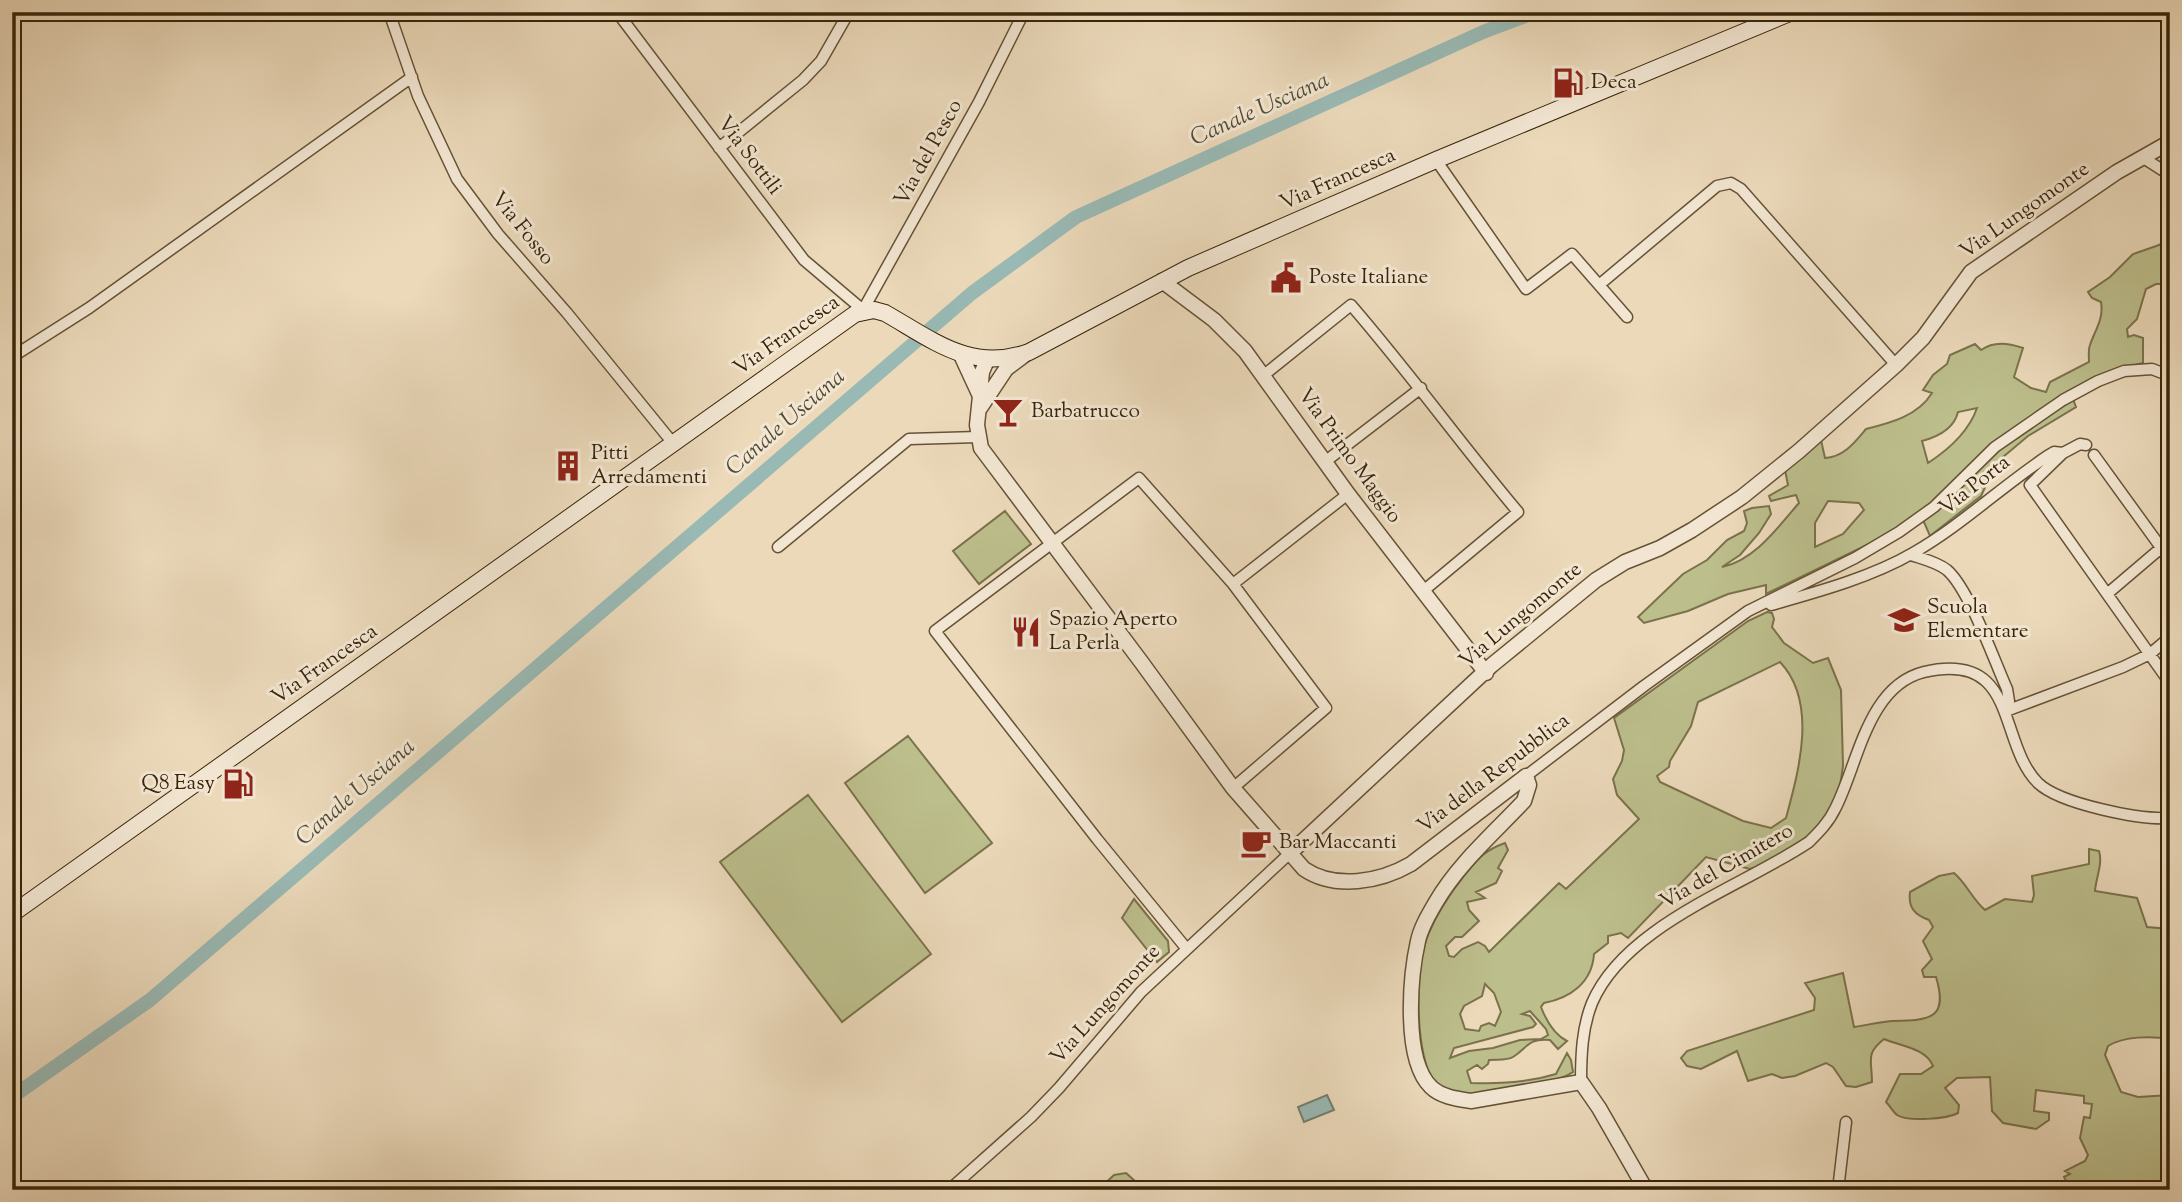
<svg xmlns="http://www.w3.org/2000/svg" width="2182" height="1202" font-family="'Sorts Mill Goudy',serif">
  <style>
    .green { fill: #bcbe8c; stroke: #7a724b; stroke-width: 2; fill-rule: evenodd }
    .water { fill: #99b9b4; stroke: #737e70; stroke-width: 2 }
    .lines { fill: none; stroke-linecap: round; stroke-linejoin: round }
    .canal { stroke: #99b9b4; stroke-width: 14 }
    .minor-casing { stroke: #665236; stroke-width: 13 }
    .tertiary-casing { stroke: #665236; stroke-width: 17 }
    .secondary-casing { stroke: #39250a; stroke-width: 18 }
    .minor { stroke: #f2e6d2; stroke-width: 10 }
    .tertiary { stroke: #f2e6d2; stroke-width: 14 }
    .secondary { stroke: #f2e6d2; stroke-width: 16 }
    .labels { text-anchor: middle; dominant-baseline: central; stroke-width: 6; stroke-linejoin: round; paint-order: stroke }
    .poi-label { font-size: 21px; fill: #39250a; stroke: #f2e6d2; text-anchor: start }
    .street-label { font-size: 21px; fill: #39250a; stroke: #f2e6d2 }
    .water-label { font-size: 23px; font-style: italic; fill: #514a34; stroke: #f2e6d2 }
  </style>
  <rect width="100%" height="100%" fill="#ebd9ba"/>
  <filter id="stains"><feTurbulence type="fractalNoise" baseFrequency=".00286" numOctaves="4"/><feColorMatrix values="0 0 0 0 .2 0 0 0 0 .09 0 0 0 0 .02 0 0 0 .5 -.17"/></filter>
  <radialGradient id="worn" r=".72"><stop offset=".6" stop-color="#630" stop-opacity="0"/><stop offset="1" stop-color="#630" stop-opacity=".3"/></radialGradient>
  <path class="green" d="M2170,237V284H2156L2146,289L2137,319L2127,329L2128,337L2134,335L2143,338V363L2113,370L2070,391L2076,407L2028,436L2003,457L2000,469L1988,481L1981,496L1930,536L1920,513L1875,541L1766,594V585L1728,594L1688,611L1644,623L1638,617L1683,574L1707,560L1727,540L1744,531L1747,523L1744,511L1752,508L1769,506L1771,514L1759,533L1740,555L1722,567C1755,560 1778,527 1799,503L1796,495L1771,501L1769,496L1788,485L1785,470L1821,440L1825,458C1844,457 1855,442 1866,429C1890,423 1918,416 1932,393L1923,390L1933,375L1947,364L1950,355L1975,344L1981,350C1994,341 2008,343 2023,348L2014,377L2031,388L2046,392L2050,382L2089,362C2089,357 2088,350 2090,345C2095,330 2104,319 2101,302L2092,298L2088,292L2110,277L2133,254L2159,245ZM1977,408C1969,431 1948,450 1928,463L1922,441C1937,437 1954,429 1958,412ZM1828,501L1859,503L1864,510L1843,534L1815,547V523Z
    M1005,511L1031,544L979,584L953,551Z
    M1767,612L1772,613L1774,619L1772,627L1784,643L1813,663L1828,658L1841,690L1843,766L1839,793L1823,823L1812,834L1760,866L1750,869L1706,857L1628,938L1621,933L1608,936V943L1594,954C1592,983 1570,998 1544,1003L1541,1007C1546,1020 1555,1035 1567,1041L1558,1049L1550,1040C1527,1038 1528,1048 1513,1057C1507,1061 1496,1059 1489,1060L1488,1064L1482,1069L1477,1065L1467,1071L1471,1083C1498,1084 1530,1082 1556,1074L1567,1053L1571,1060L1573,1072C1558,1083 1478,1098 1460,1094C1451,1092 1442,1087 1434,1083C1415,1051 1414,971 1428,935C1437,913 1449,895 1464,876C1478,859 1483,851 1505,843L1508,850L1498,868L1502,871L1496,883L1476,892L1485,898L1467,902L1469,910L1479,921L1462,937H1455L1446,946L1449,956L1454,957L1462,949L1478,942L1485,946L1489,952L1559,883L1566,889L1639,819L1617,795L1613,779L1622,761L1624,750L1614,718L1748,621ZM1780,662C1818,702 1799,770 1786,818L1771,828L1743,821L1660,782L1657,776L1669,767L1670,761L1691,726L1698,702ZM1485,984L1494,993L1501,1012L1495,1026L1489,1023L1481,1026L1479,1031L1465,1029L1460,1014L1464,1006L1482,996ZM1530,1011L1546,1029L1548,1035L1541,1039L1520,1040L1493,1048L1469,1051L1450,1058L1454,1048L1533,1027L1536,1024L1530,1016L1522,1014Z
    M908,736L992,843L925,893L845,783Z
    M808,795L931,954L842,1022L720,862Z
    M2089,849L2099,851C2103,864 2096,877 2095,891L2137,898L2147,927L2170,929V1039C2151,1036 2124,1036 2108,1046L2105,1055L2121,1092L2138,1097L2170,1095V1190L2146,1188L2131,1185L2117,1190H2071L2064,1177L2070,1174L2065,1171L2085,1161L2088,1155L2080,1138L2084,1117L2090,1118L2092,1104L2084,1103V1096L2036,1090L2034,1111L2049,1113V1120L2036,1129L2003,1123L1992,1111L1990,1077L1957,1078L1945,1088L1959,1105L1958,1113C1947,1119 1908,1122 1897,1115C1893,1112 1890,1106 1886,1102L1900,1074H1921L1933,1066C1926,1048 1900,1046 1884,1039C1865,1054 1872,1060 1872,1082L1856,1087L1846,1086L1833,1067L1826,1063L1795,1076L1782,1078L1772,1074L1748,1081L1737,1051L1701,1069L1687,1066L1681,1058L1687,1051L1814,1010L1815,998L1805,983L1843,973L1854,1027C1867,1025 1880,1022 1892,1021C1929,1020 1949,1020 1936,977H1924L1922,970L1932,959L1923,941L1933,927L1929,920C1915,915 1908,908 1910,892L1939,876L1954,873C1967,884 1972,899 1985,910L2005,899L2032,902L2034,895L2032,876L2089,864Z
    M1134,899L1168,941L1169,952L1157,962L1122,918Z
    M1126,1173L1136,1182L1135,1190H1098L1114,1175Z"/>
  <path class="water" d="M1327,1095L1334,1110L1304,1122L1298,1107Z"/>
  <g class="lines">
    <path class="canal" d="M12,1097L150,1000L972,293L1076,217L1483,32L1536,12"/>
    <g class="minor-casing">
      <path id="minor" d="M389,12L418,96L457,179L498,234L567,313L672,442
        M617,12L804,260L863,310L979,102L1024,12
        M719,148L803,80L821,61L849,12
        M2142,157L2170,175
        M1436,160L1526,289L1572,254L1627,317
        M1599,285L1717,186L1731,183L1741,189L1896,365
        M12,357L89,308L412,77
        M1264,375L1351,305C1409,372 1461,444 1518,512L1422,592
        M2063,453L2030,485L2170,683
        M2094,455L2170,560
        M1326,461L1421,388
        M778,547L909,439L978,437
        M1911,555C1923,559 1937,562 1947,570C1969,589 1994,660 2007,689L2009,701L2006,711
        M1233,584L1348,494
        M2107,594L2161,548
        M1771,605C1817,592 1872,577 1913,553C1962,525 2002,486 2049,455L2054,452L2063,453L2080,444L2086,445
        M2006,711L2123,667L2150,654L2170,637
        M1526,776L1644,686L1748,611L1855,558L1899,532L1934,507L1995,447L2063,400L2098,381L2124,371L2152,369L2170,376
        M1186,948L1097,839L935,631L1139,478L1233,584L1326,708L1233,788
        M1581,1082C1581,1055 1582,1028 1592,1003C1625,925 1742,887 1809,842C1819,832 1829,822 1835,809C1858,765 1867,686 1924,672C2019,650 1997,742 2038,783C2060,804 2140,820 2170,818
        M949,1190L1031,1117L1059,1088L1141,992L1289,854
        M1838,1190L1846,1122"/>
    </g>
    <g class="tertiary-casing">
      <path id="tertiary" d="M1162,281L1214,320L1245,351L1348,494L1486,673
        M961,355L980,396L977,425L981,448L1142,663L1233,788L1304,869C1335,890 1380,882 1411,864L1526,776L1529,785L1524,801C1494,833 1458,864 1436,902C1429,914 1421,927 1418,941C1410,977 1403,1060 1431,1087C1441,1097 1458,1099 1471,1101L1581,1082L1599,1108L1646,1190
        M980,392L982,372L987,360
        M980,408L1006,369L1026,354
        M1289,854L1492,665L1596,580L1625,562L1660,548L1692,530L1742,497L1799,451L1896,365L1923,338L1971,272L2117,172L2170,142"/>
    </g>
    <g class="secondary-casing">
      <path id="secondary" d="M12,914L855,314L874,310L885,313C933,340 971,373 1029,352L1188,268L1436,160L1792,12"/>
    </g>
    <use href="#minor" class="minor"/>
    <use href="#tertiary" class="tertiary"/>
    <use href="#secondary" class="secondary"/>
  </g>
  <defs>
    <g id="fuel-bare" transform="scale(2.415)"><path d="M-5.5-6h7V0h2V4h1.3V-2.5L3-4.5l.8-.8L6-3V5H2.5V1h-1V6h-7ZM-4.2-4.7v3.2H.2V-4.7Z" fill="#8f2418" stroke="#f2e6d2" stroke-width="2.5" paint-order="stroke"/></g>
    <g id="civic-bare" transform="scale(2.415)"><path d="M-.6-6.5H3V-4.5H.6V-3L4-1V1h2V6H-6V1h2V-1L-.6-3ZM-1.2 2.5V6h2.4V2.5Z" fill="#8f2418" stroke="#f2e6d2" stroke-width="2.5" paint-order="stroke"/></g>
    <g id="bar-bare" transform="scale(2.415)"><path d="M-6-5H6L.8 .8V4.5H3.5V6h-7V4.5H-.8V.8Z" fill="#8f2418" stroke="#f2e6d2" stroke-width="2.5" paint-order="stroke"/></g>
    <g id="building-bare" transform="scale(2.415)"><path d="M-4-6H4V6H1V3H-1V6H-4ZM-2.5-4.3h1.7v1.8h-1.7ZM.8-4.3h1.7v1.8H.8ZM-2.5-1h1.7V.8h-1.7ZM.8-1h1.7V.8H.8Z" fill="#8f2418" stroke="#f2e6d2" stroke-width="2.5" paint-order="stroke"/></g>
    <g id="school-bare" transform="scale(2.415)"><path d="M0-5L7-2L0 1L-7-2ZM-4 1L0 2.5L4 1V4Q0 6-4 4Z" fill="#8f2418" stroke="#f2e6d2" stroke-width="2.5" paint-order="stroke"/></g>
    <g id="restaurant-bare" transform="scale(2.415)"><path d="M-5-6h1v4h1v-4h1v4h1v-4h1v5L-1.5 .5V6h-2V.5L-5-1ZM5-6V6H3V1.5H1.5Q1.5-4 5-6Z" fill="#8f2418" stroke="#f2e6d2" stroke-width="2.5" paint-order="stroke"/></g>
    <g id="cafe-bare" transform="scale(2.415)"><path d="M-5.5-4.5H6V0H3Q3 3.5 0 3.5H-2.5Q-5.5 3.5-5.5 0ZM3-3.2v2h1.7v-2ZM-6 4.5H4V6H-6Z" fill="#8f2418" stroke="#f2e6d2" stroke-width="2.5" paint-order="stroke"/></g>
  </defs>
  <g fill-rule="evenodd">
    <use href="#fuel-bare" x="1568" y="83"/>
    <use href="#civic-bare" x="1286" y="278"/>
    <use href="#bar-bare" x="1008" y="412"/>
    <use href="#building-bare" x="568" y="466"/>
    <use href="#school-bare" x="1904" y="620"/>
    <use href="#restaurant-bare" x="1026" y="632"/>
    <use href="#fuel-bare" x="238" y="784"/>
    <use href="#cafe-bare" x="1256" y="843"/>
  </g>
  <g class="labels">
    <g class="poi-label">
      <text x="1591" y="83">Deca</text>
      <text x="1309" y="278">Poste Italiane</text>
      <text x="1031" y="412">Barbatrucco</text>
      <text x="591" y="454">Pitti<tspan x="591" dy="24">Arredamenti</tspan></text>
      <text x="1927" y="608">Scuola<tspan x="1927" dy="24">Elementare</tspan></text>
      <text x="1049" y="620">Spazio Aperto<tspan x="1049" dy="24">La Perla</tspan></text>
      <text x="215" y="784" text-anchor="end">Q8 Easy</text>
      <text x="1279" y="843">Bar Maccanti</text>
    </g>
    <g class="street-label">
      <text transform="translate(929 153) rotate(-61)">Via del Pesco</text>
      <text transform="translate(749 156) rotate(53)">Via Sottili</text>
      <text transform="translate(1338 180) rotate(-24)">Via Francesca</text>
      <text transform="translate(2025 211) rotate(-35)">Via Lungomonte</text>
      <text transform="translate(522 229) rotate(51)">Via Fosso</text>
      <text transform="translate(787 336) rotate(-35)">Via Francesca</text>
      <text transform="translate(1349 456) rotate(54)">Via Primo Maggio</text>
      <text transform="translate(1975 486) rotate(-38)">Via Porta</text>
      <text transform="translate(1521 616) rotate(-40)">Via Lungomonte</text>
      <text transform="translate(325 665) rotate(-35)">Via Francesca</text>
      <text transform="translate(1494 774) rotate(-37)">Via della Repubblica</text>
      <text transform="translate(1727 867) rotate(-30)">Via del Cimitero</text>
      <text transform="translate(1106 1005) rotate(-48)">Via Lungomonte</text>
    </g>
    <g class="water-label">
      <text transform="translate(1260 110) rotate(-24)">Canale Usciana</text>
      <text transform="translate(786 423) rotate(-41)">Canale Usciana</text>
      <text transform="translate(356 793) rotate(-41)">Canale Usciana</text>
    </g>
  </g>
  <rect width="2182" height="1202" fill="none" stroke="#ebd9ba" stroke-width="42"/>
  <rect x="14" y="14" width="2154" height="1174" fill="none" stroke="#39250a" stroke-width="3.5"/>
  <rect x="21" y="21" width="2140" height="1160" fill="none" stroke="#39250a" stroke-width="2"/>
  <rect width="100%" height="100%" filter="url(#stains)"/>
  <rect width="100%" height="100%" fill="url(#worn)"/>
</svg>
